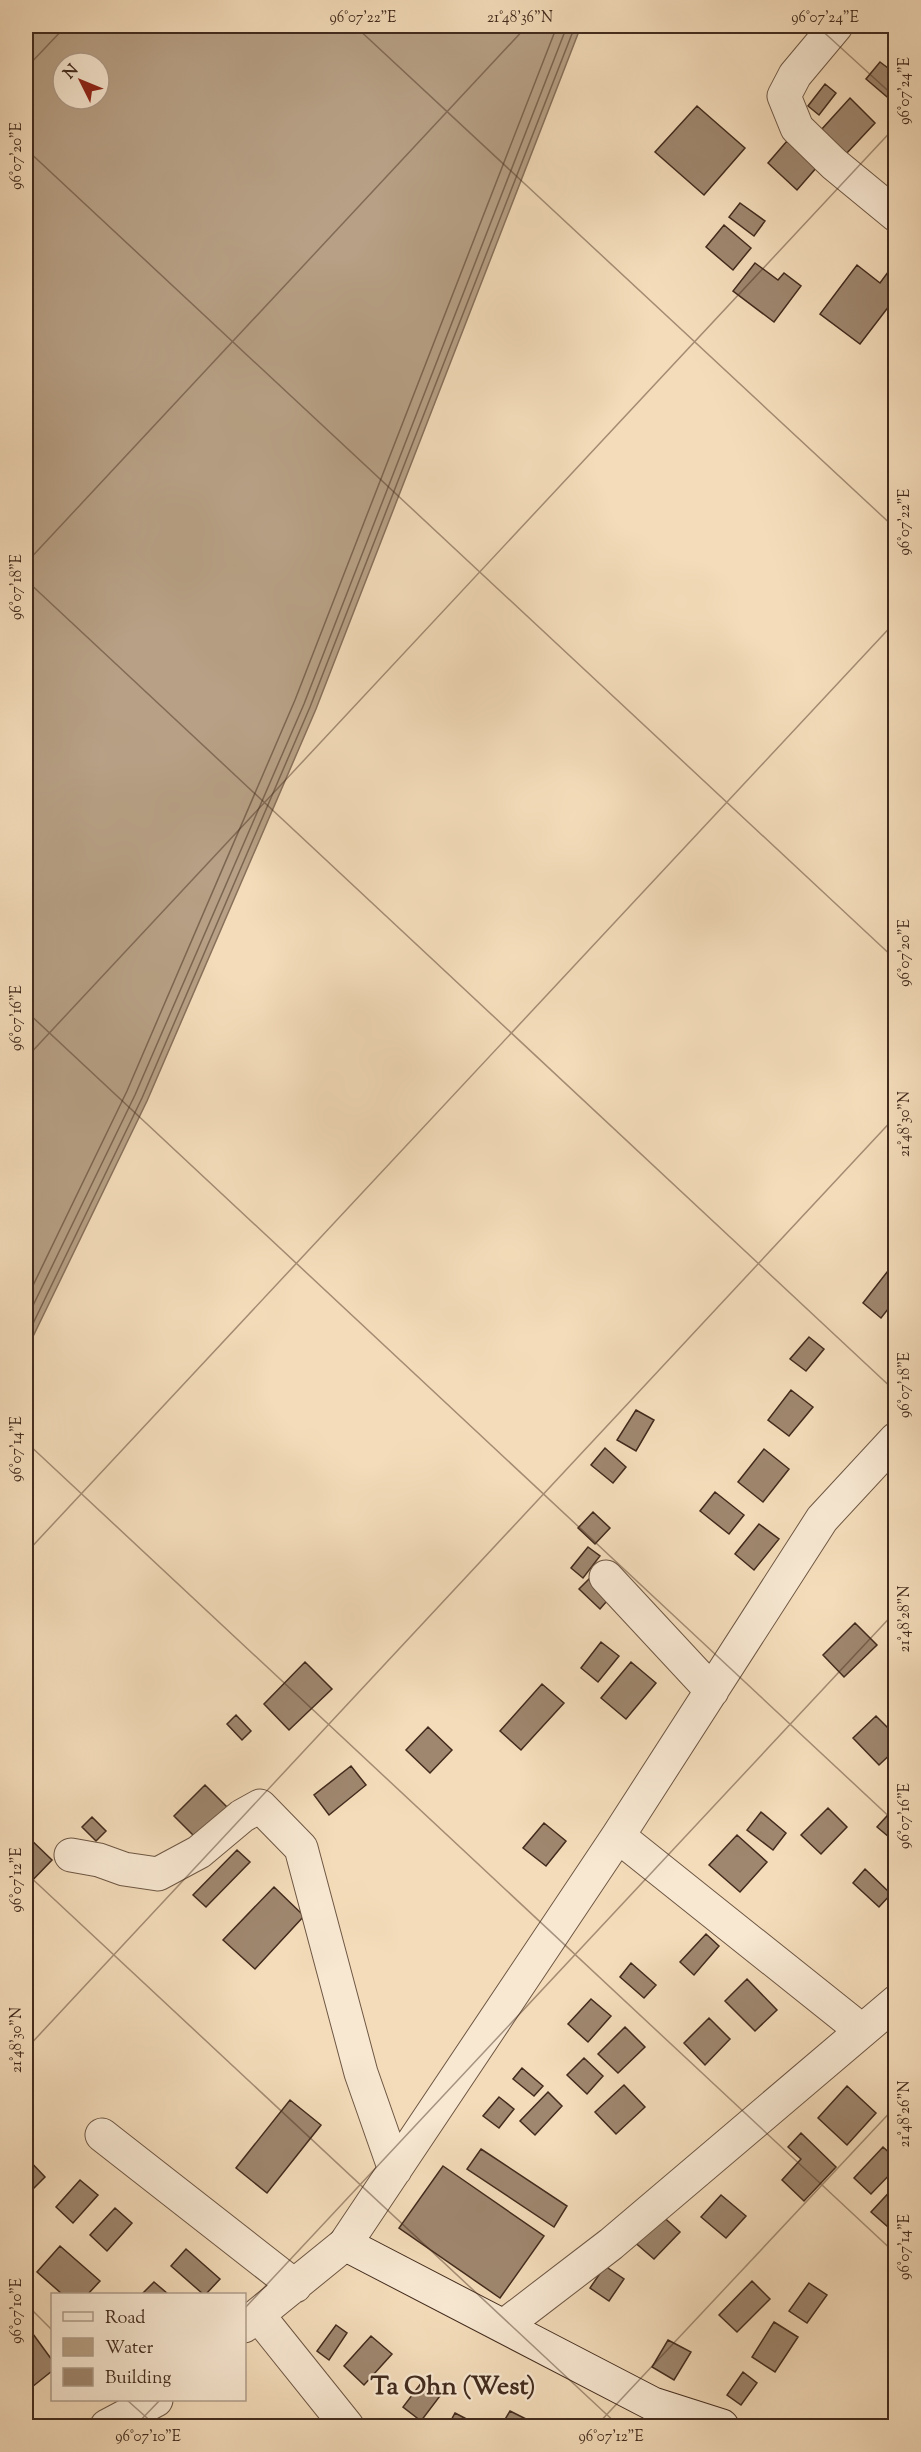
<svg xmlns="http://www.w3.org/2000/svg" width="921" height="2452" font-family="'Sorts Mill Goudy',serif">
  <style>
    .water { fill: #b7a085; stroke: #88715b; stroke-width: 1.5; fill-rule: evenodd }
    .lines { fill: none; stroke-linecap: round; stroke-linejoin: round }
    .shore { stroke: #7c6651; stroke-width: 1.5 }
    .building { fill: #9f876f; stroke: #422b1d; stroke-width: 1.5 }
    .street-casing { stroke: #6e5744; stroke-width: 35 }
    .secondary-casing { stroke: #422b1d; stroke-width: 35 }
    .street { stroke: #f8e8d2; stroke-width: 33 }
    .secondary { stroke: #f8e8d2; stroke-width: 33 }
    .ticks { fill: none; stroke: #422b1d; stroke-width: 1.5; stroke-opacity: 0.45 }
    .labels { text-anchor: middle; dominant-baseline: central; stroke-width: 4.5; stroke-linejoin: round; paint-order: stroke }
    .quarter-label { font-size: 26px; font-weight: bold; fill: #422b1d; stroke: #f8e8d2 }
    .neatline { fill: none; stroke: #422b1d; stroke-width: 2 }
    .ticks-label { font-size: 15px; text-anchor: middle; fill: #422b1d }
  </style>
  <rect width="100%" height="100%" fill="#f4dcba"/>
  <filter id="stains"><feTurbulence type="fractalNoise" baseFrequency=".00333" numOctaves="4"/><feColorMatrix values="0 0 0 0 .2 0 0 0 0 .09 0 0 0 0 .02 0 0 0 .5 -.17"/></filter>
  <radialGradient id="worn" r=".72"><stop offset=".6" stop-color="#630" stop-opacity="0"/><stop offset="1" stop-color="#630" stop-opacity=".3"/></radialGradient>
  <path class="water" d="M26,26H581L316,709L147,1101L26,1351ZM63,63H99V99H63Z"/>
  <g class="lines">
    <path class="shore" d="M26,1300L127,1091L295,700L557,26
      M26,1320L135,1095L304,704L567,26
      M26,1338L142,1098L310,707L575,26"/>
  </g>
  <path class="building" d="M880,62L896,74V99L893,102L866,79Z
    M825,84L836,93L819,115L808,106Z
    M850,98L875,123L846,154L821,130Z
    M697,106L745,148L704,195L655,152Z
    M787,141L817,167L797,190L768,163Z
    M740,203L765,221L754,236L729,217Z
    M724,225L751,248L733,270L706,247Z
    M755,263L778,280L784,273L801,286L774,322L733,291Z
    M857,265L880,283L891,268L896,272V297L860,344L820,314Z
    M891,1267L896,1270V1299L881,1318L863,1303Z
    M809,1337L824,1349L806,1371L790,1359Z
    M791,1390L813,1407L789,1436L768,1420Z
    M636,1410L654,1420L636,1451L617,1440Z
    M605,1448L626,1467L613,1483L591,1465Z
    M764,1449L789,1469L763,1502L738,1482Z
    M715,1492L744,1515L729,1534L700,1511Z
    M593,1512L610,1528L595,1544L578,1528Z
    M759,1524L779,1539L754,1570L735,1554Z
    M588,1547L600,1556L583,1578L571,1568Z
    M593,1575L613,1594L600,1609L579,1589Z
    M855,1623L877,1645L844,1677L823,1655Z
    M601,1642L619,1656L598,1682L581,1668Z
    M305,1662L332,1689L289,1730L264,1704Z
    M631,1662L656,1683L626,1719L601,1698Z
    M542,1684L564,1703L521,1750L500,1731Z
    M236,1715L251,1731L242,1740L227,1724Z
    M876,1716L896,1736V1749L879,1765L853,1738Z
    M428,1727L452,1750L430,1773L406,1750Z
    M351,1766L366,1785L329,1815L314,1795Z
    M205,1785L228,1808L197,1839L174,1816Z
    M896,1806V1843L877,1827Z
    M828,1808L847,1827L821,1854L801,1835Z
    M761,1812L786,1833L773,1850L747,1830Z
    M92,1817L106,1831L96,1841L82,1827Z
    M544,1823L566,1841L546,1866L523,1848Z
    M26,1835L52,1860L26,1887Z
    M737,1835L767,1862L740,1892L709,1865Z
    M237,1850L250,1862L206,1907L193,1895Z
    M865,1869L891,1894L879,1907L853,1883Z
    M274,1887L304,1916L255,1969L223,1940Z
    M706,1934L719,1946L694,1975L680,1962Z
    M631,1963L656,1985L644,1998L620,1977Z
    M747,1979L777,2010L755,2031L725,2001Z
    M591,1999L611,2016L588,2042L568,2024Z
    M709,2018L730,2039L705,2065L684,2043Z
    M625,2027L645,2047L618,2073L598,2054Z
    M584,2058L603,2076L587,2094L567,2075Z
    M522,2068L543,2086L534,2096L513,2079Z
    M624,2085L645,2107L616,2134L595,2112Z
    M847,2086L876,2113L847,2145L818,2118Z
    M548,2092L562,2106L535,2135L520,2121Z
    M499,2097L514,2109L499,2128L483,2116Z
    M290,2100L321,2125L267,2193L236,2168Z
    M801,2133L836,2167L804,2201L782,2180L801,2159L788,2147Z
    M883,2147L896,2159V2168L871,2194L854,2178Z
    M481,2149L567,2206L554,2227L467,2169Z
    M26,2157L45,2177L26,2196Z
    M443,2166L544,2236L500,2298L399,2228Z
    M80,2180L98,2195L73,2223L56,2207Z
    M896,2185V2220L888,2227L871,2212Z
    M721,2195L746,2216L726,2238L701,2217Z
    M115,2208L132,2223L107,2251L90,2235Z
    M658,2212L680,2232L654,2259L632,2240Z
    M60,2246L100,2281L88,2294H62L37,2272Z
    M186,2249L220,2279L206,2294H203L171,2266Z
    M605,2266L624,2279L609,2301L590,2288Z
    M752,2281L770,2299L737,2332L719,2315Z
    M154,2282L168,2294H142Z
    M809,2283L827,2295L807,2323L789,2311Z
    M774,2322L798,2337L775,2372L752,2357Z
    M336,2325L347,2333L329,2360L317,2351Z
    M33,2334L52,2360V2371L27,2391L26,2339Z
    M371,2336L392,2354L364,2385L344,2366Z
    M668,2340L691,2352L674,2380L652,2367Z
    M743,2372L757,2383L741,2405L727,2395Z
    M425,2378L443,2392L421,2421L403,2407Z
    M510,2411L540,2426H501Z
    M455,2413L480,2426H448Z"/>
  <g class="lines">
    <g class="street-casing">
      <path id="street" d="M836,26L795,75L784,96L797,128L834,164L896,215
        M606,1577L712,1691
        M618,1836L861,2030
        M71,1855L99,1860L124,1869L158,1874L199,1852L242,1816L260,1806L301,1848L361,2073L395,2170
        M102,2135L295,2286
        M258,2315L347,2426
        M244,2326L345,2244L618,1836L822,1519L896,1439
        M504,2326L611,2244L896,2002
        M107,2426L156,2400"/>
    </g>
    <g class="secondary-casing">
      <path id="secondary" d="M345,2244L653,2404L722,2426"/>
    </g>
    <use href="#street" class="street"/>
    <use href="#secondary" class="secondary"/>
  </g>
  <path class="ticks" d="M355,26L896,529M817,26L896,98M26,68L66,26M26,149L896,960M26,563L527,26M26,580L896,1392M26,1011L896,1823M26,1058L896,126M26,1442L896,2254M26,1553L896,621M26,1873L619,2426M26,2049L896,1116M26,2304L52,2330M244,2309L896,1611M127,2400L156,2426M135,2426L160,2400M596,2426L896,2106"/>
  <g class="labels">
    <g class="quarter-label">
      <text x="453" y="2387">Ta Ohn (West)</text>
    </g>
  </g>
  <rect width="921" height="2452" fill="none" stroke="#f4dcba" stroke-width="66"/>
  <rect x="51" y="2293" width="195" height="108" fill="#f8e8d2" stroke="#af9c8a" stroke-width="1.5"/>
  <rect x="63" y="2312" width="30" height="9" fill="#f8e8d2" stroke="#af9c8a" stroke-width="1.5"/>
  <text x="105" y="2323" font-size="18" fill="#422b1d">Road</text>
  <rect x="63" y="2338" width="30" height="18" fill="#b7a085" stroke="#af9c8a" stroke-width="1.5"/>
  <text x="105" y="2353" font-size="18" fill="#422b1d">Water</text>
  <rect x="63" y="2368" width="30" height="18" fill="#9f876f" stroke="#af9c8a" stroke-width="1.5"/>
  <text x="105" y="2383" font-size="18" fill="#422b1d">Building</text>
  <g transform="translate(81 81) rotate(313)"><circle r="28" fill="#f8e8d2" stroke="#af9c8a" stroke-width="1.5"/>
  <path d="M0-4.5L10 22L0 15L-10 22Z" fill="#8f2418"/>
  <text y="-9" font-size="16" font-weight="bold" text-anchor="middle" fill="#422b1d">N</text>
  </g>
  <rect x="33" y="33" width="855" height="2386" class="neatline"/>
  <g class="ticks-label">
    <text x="363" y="22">96°07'22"E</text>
    <text x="520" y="22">21°48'36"N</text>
    <text x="825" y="22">96°07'24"E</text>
    <text transform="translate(904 91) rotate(-90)" y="5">96°07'24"E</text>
    <text transform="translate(16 156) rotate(-90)" y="5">96°07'20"E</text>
    <text transform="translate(904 522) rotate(-90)" y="5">96°07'22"E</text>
    <text transform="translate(16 587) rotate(-90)" y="5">96°07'18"E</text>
    <text transform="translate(904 953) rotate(-90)" y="5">96°07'20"E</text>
    <text transform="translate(16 1018) rotate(-90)" y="5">96°07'16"E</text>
    <text transform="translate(904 1124) rotate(-90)" y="5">21°48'30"N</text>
    <text transform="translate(904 1385) rotate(-90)" y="5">96°07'18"E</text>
    <text transform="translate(16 1449) rotate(-90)" y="5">96°07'14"E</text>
    <text transform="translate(904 1619) rotate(-90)" y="5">21°48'28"N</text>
    <text transform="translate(904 1816) rotate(-90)" y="5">96°07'16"E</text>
    <text transform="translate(16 1880) rotate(-90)" y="5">96°07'12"E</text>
    <text transform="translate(16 2040) rotate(-90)" y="5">21°48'30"N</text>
    <text transform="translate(904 2114) rotate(-90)" y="5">21°48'26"N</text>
    <text transform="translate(904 2247) rotate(-90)" y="5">96°07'14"E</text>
    <text transform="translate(16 2311) rotate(-90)" y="5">96°07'10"E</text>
    <text x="148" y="2441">96°07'10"E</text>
    <text x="611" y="2441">96°07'12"E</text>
  </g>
  <rect width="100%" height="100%" filter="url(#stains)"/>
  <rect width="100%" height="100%" fill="url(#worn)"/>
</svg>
